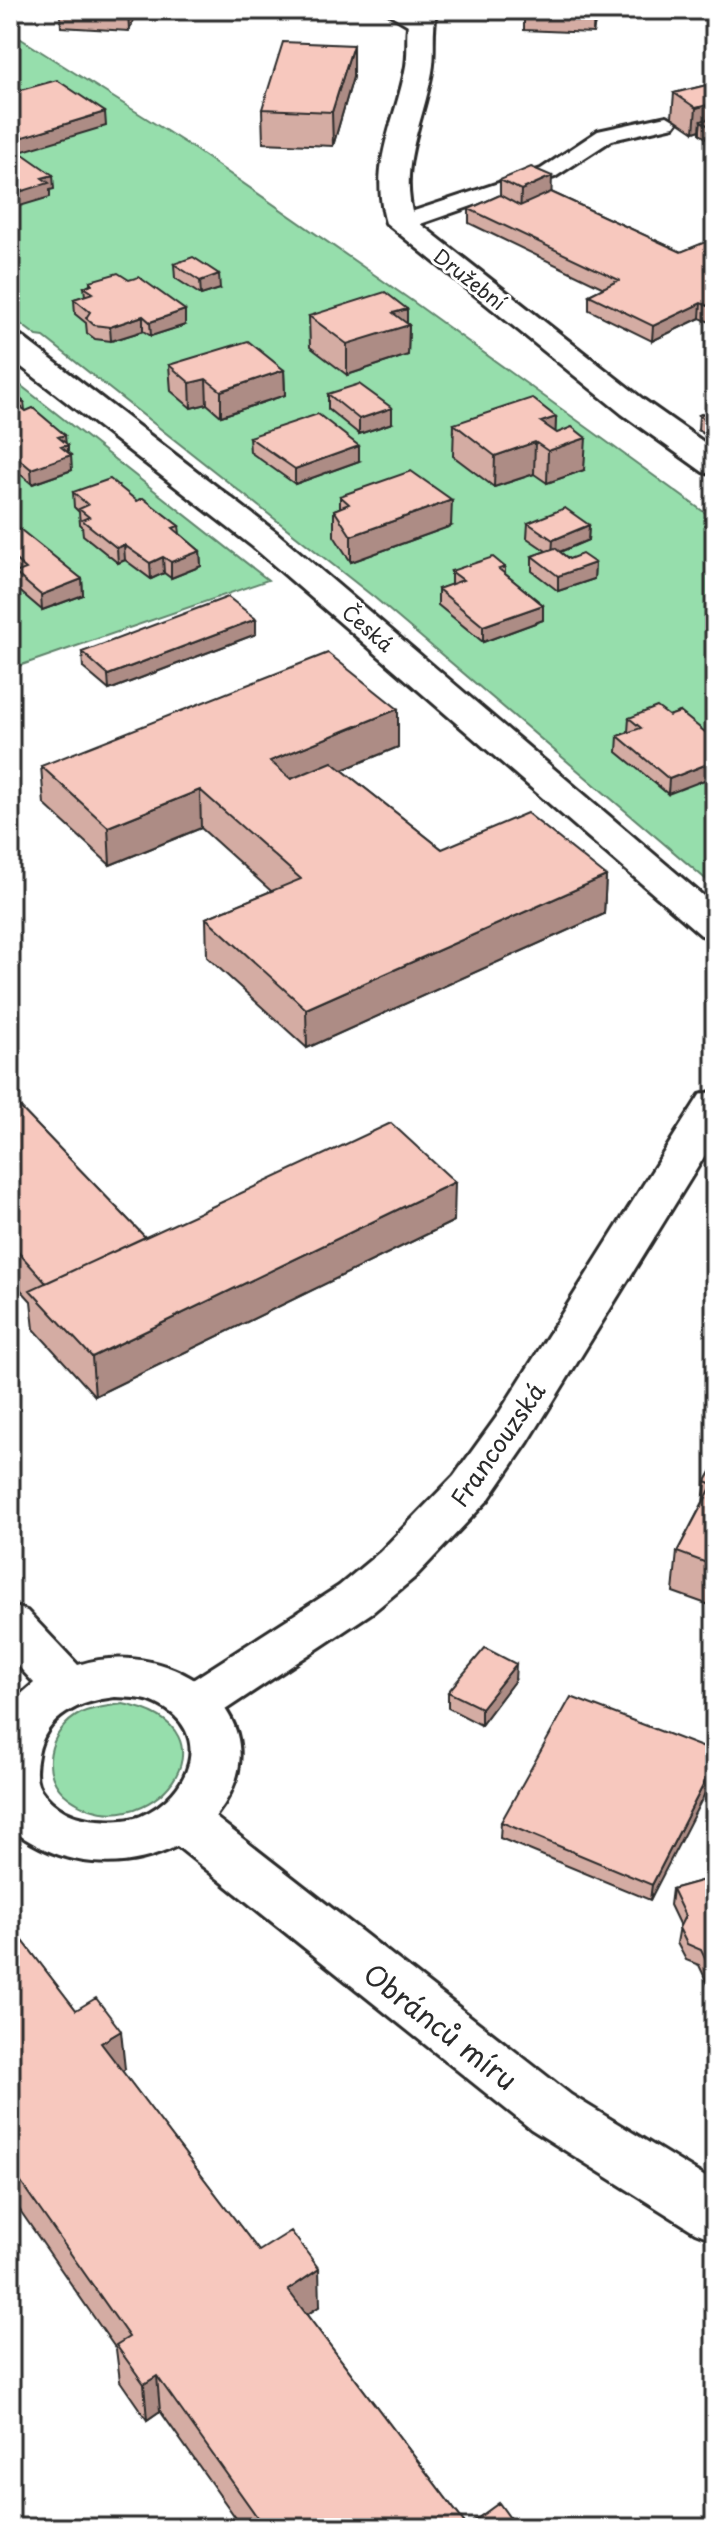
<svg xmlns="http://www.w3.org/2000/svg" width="725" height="2538" font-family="'Playpen Sans',sans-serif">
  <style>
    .green { fill: #96deac; stroke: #60846c; stroke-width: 2 }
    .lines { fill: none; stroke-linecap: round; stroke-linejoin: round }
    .lane-casing { stroke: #2b2b2b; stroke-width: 6 }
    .street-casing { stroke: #2b2b2b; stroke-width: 6 }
    .secondary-casing { stroke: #2b2b2b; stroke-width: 6 }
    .lane { fill: #fff; fill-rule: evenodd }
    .street { fill: #fff; fill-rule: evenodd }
    .secondary { fill: #fff; fill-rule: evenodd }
    .wall { fill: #d4aca3; stroke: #2b2b2b; stroke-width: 2 }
    .shaded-wall { fill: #ad8c85; stroke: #2b2b2b; stroke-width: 2 }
    .building { fill: #f7c8be; stroke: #2b2b2b; stroke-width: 2 }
    .labels { text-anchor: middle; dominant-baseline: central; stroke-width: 6; stroke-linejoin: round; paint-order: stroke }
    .far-street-label { font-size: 20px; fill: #2b2b2b; stroke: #fff }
    .street-label { font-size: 24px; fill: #2b2b2b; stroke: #fff }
    .near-street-label { font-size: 28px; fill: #2b2b2b; stroke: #fff }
  </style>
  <rect width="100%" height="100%" fill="#fff"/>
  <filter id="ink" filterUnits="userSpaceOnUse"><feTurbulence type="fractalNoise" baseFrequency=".0125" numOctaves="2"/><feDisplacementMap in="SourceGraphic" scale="16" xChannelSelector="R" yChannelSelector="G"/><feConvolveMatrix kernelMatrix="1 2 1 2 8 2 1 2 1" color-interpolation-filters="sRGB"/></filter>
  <g filter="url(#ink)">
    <path class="green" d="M10,32L187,144L412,301L715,520V887L375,598L44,337L37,336L10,316Z
      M10,377L268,580L10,669Z
      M123,1704C248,1728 148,1855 69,1798C37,1775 48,1730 81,1713C94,1707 109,1706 123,1704Z"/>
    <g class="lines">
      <g class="lane-casing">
        <path id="lane" d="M383,10H407L428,25L418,31Z
          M667,116L677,122L674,126L612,140L555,177L409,228H393L390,223L393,218L541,169L598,131Z"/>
      </g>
      <g class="street-casing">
        <path id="street" d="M411,10H437C431,30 436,51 432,72C423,123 398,167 414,219L644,400L715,450V475L703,472L622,414L386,223C369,165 394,126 405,71C410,51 404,30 411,10Z
          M10,334L21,336L277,533L715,906V938L701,935L253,547L10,358Z
          M715,1091V1139L528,1442L488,1500L414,1578L373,1612L213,1718L195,1724L177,1718L170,1704L177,1690L339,1586L380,1552L454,1476L496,1418L700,1095Z"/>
      </g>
      <g class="secondary-casing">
        <path id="secondary" d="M10,1605L27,1611L78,1665C173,1634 292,1719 215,1817L571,2095L715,2183V2240L695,2232L531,2129L177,1846C123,1873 61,1867 13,1830L10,1826V1704L34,1683L10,1657ZM115,1697C129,1698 144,1697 157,1704C215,1732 190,1795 141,1816C128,1821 112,1821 98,1820C83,1819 70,1816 58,1807C36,1790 33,1780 38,1755C45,1716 80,1701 115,1697Z"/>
      </g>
      <use href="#lane" class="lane"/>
      <use href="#street" class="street"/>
      <use href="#secondary" class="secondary"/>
    </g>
    <path class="wall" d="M60,10H138L129,31L61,27Z
      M524,10H597L593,33L524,30Z
      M353,45V77L333,146L263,143L262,109Z
      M715,83V144L700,134V130L694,132L672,117L674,93Z
      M500,180L551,192L681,252L715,239V324L700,318L652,341L589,310V295L604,288L469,223V209L500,195Z
      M174,264L220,289L201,295L175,278Z
      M90,281L185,325L151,336L143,331L111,341L95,339L87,333L86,323L75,314L74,299L85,296L84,287L90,284Z
      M407,309V323L409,325L408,355L347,375L310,347L309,316Z
      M169,365L284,370L285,395L221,416L207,404L191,408L171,391Z
      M10,391L24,402L25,410L65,443L72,470L32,484L12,467L10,468Z
      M328,394L392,423L359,434L328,409Z
      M715,409V442L698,430L699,415Z
      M556,417L555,432L584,470L547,483L534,474L494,487L453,456L454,424Z
      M249,437L359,461L295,484L250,452Z
      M73,492L137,501L179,526L180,534L200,551L201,566L171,578L164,573L151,579L125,560L118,563L83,535L82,526L80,524L79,512L74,507Z
      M340,496L451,526L351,562L334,536V510L340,508Z
      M528,523L589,525L588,540L560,552L569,559L595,563L594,579L558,591L532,571V556L546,551L527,538Z
      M10,528L82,579L83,595L42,610L16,588L15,574L13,573L10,574Z
      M505,567V574L543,605V620L483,642L438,605V589L451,585V571Z
      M256,619V634L109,690L83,668L82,652Z
      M398,709V747L342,770L442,849L606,876L604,914L307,1048L207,957L206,918L271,891L201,828L110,865L44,804L41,766Z
      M680,712L668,794L617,752L618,736L628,732L629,718L669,716Z
      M10,1097L145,1237L454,1221L95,1396L34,1329L31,1301L10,1278Z
      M715,1465V1607L673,1592L677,1552L703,1502L706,1481Z
      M515,1680L481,1725L448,1708V1692Z
      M715,1752L650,1900L500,1838L501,1822Z
      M715,1877V1996L714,1997L699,1965L686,1960L677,1943L680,1926L670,1905L672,1889Z
      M10,1924L76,2010L125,2069L122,2071L259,2251L320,2306L307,2315L467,2526L517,2528H243L160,2411L147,2420L120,2381L116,2349L10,2196Z"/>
    <path class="shaded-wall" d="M128,10H138L129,31Z
      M594,10H597L593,33Z
      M353,45V77L333,146L332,112Z
      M715,103V126L701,121L700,130L694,132L696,108Z
      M105,112L106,126L10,155V141Z
      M53,175L54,189L50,190V197L10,209V195L42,178Z
      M552,176L551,206L520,220L521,190Z
      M219,274L220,289L201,295L200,281Z
      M701,303L700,318L652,341L653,326Z
      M407,309V325H409L408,355L347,375V344L393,313Z
      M185,310V325L151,336L150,322Z
      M143,316V331L111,341L110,327Z
      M284,370L285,395L221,416V391Z
      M206,379L207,404L191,408L190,383Z
      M392,408V423L359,434V419Z
      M556,417L555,448L541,422Z
      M65,435L66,446L68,445V456L71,455L72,470L32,484L31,469L58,437Z
      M586,438L584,470L547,483L548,451Z
      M535,442L534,474L494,487L495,456Z
      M359,446V461L295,484V469Z
      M11,452L12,467L10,468V453Z
      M452,500L451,526L351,562V536Z
      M589,525L588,540L552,555L553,540Z
      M124,545L125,560L118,563L117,548Z
      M200,551L201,566L171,578V562Z
      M12,557L13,573L10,574V558Z
      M163,557L164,573L151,579L150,563Z
      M595,563L594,579L558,591V576Z
      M82,579L83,595L42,610L41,595Z
      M543,605V620L483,642V626Z
      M256,619V634L109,690L108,675Z
      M398,709V747L271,799L270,761Z
      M715,761V776L668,794L669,779Z
      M200,790L201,828L110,865L108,827Z
      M606,876L604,914L307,1048L306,1009Z
      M455,1182L454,1221L95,1396L92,1357Z
      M516,1664L515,1680L481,1725V1708Z
      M715,1762V1774L650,1900L652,1885Z
      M121,2031L125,2069L105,2081L101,2043Z
      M319,2269L320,2306L289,2326L288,2290Z
      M157,2376L160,2411L147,2420L144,2384Z"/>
    <path class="building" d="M283,42L353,45L332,112L262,109Z
      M57,80L105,112L10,141V93Z
      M715,83V103L696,108L674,93Z
      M715,117V130L701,121Z
      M10,145L53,175L42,178L49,183L10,195Z
      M531,167L552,176L521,190L500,180Z
      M551,192L681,252L713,239H715V309L701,303L653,326L589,295L619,280L469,209L500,195L520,206Z
      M193,257L219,274L200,281L174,264Z
      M118,273L129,280L139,277L185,310L150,322L143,316L110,327L94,325L86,318L90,312L74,299L93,293L84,287L92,284L90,281Z
      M385,292L407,309L393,313L409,325L347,344L309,316Z
      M248,341L284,370L221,391L206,379L190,383L169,365Z
      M359,384L392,408L359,419L328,394Z
      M10,391L24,402L17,404L26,411L33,408L65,435L58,437L68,445L61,447L71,455L31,469L11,452L10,453Z
      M532,398L556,417L541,422L557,433L572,427L586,438L548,451L535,442L495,456L454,424Z
      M715,409V426L699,415Z
      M318,414L359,446L295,469L249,437Z
      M411,471L452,500L351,536L334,510L349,504L340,496Z
      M110,479L137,501L143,498L179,526L173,528L200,551L171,562L163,557L150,563L124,545L117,548L82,520L89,517L79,509L88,505L73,492Z
      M565,508L589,525L553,540L528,523Z
      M16,526L82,579L41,595L15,573L26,569L12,557L10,558V528Z
      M555,548L569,559L582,554L595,563L558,576L532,556Z
      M493,557L505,567L499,569L543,605L483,626L438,589L463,580L451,571Z
      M228,597L256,619L108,675L82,652Z
      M328,653L398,709L270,761L291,779L332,762L442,849L527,813L606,876L306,1009L206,918L301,879L200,790L108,827L41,766Z
      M657,707L669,716L680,712L715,740V761L669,779L618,736L641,728L629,718Z
      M10,1097L145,1237L46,1283L10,1243Z
      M391,1123L455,1182L92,1357L30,1290L220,1203Z
      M715,1465V1566L677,1552L713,1484L706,1481Z
      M485,1648L516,1664L481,1708L448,1692Z
      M571,1697L715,1752V1762L652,1885L501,1822Z
      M715,1877V1979L701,1950L687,1944L679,1928L685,1916L672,1889Z
      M10,1924L76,2010L96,1998L121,2031L101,2043L259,2251L291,2231L319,2269L288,2290L467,2526L499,2503L517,2528H265L157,2376L144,2384L116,2345L129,2337L10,2167Z"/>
  </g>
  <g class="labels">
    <g class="far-street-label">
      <text transform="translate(470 279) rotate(38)">Družební</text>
      <text transform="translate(368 628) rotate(41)">Česká</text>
    </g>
    <g class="street-label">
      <text transform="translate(497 1444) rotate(-55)">Francouzská</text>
    </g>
    <g class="near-street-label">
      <text transform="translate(441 2026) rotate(38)">Obránců míru</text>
    </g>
  </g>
  <rect width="725" height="2538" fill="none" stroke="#fff" stroke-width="40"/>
  <rect x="20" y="20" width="685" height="2498" fill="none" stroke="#2b2b2b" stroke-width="3" filter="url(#ink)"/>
</svg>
